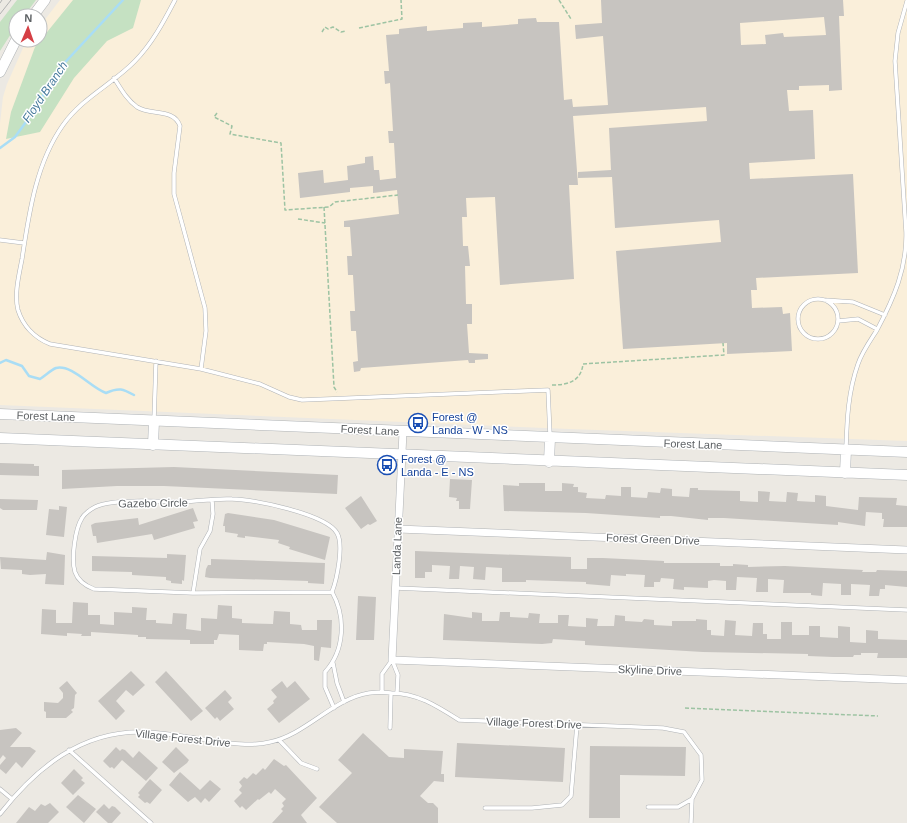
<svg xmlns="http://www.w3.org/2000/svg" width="907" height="823" font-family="Arial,sans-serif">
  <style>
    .commercial { fill: #faefda }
    .green { fill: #c5e1c2 }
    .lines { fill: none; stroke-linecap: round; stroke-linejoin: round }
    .stream { stroke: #a9ddf5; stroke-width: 2.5 }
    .building { fill: #c7c4c0; fill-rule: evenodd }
    .lane-casing { stroke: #b0b3b6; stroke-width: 4.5 }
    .street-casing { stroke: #b0b3b6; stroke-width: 8 }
    .secondary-casing { stroke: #afb3b6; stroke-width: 11 }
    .path { stroke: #9dc3a3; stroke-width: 1.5; stroke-dasharray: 4 2; stroke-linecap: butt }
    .lane { stroke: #fff; stroke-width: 3.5 }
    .street { stroke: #fff; stroke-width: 7 }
    .secondary { stroke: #fff; stroke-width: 10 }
    .tram { stroke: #b1b2b2; stroke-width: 1 }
    .labels { text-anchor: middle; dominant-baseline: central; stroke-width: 3; stroke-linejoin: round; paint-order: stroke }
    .street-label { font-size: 11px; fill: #5b5f62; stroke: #fff }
    .transit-label { font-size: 11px; fill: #164399; stroke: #fff; text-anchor: start }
    .water-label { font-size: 12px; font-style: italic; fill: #467a9c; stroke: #fff }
  </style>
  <rect width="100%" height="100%" fill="#ece9e3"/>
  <path class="commercial" d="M60,0H907V441L569,429L0,405V123L3,97L7,84L23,48L30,40H40V26Z"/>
  <path class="green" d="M17,0H36L24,16H16V26L0,51V22Z
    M73,0H141L133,28L107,41L74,78L40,132L6,139L11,112L35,47Z"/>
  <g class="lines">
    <path class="stream" d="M0,148L15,137L34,111L58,70L123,0
      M0,363L6,360L22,366L29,376L40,379C45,376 51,370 56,368C72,364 91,388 106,393C119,387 123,389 134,395"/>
  </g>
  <path class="building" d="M601,0H843L844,16H839L842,90L829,91V85L799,86V90H787L789,111L813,110L815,159L749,163L750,179L853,174L858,273L756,278L757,290H751L752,308L782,307L783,314L790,313L792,351L727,354V343L623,349L616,251L721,242L719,220L615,228L612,177L578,178V172L611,170L609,128L707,121L706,107L573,116L578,185H569L574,279L500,285L495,197L466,198L467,217H462L463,246H468L470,266H465L466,304H472V324H467L469,353L488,354V359L475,360V363H469L468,360L361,368L360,371L354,372L353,362L358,361L356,331H351L350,311H355L353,275H348L347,256H352L350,227H344V221L399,214L397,190L373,193V186L350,188V192L300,198L298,173L323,170L324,183L348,180L347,166L365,163V157L373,156L374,170H379L380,180L396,178L394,143H389L388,131H393L390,83L385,84L384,71H389L386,35L399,34V29L427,26V31L463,28V23L482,22V27L518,24V19L536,18L537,22H559L564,100L572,99L573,107L608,105L603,36L576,39L575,27V25L602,23ZM824,17L826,35L784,37L783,33L765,35L766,44L741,45L740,23Z
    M0,463L34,464V466H39V476L0,475Z
    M174,467L338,475L337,494L164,486H117L62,489V470Z
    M450,479L472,480L470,509H459V501H456L457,498L449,497Z
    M519,483H545V491H562V483L574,484L573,487H578V492L587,493L586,498L605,499L606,495L621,496V487H631V497L647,498L648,492L660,493L661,488L672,489V496L689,497L690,488H698V490L740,491V501L758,502V491L770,492L769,501L786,502L787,492L798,493L797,501L815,502V495L826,496V506L858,510L859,497L897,498L896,505L907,506V527H883L884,519H882V513L866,512L865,526L838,522V525L724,518H708V520L671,516H660V518L586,513L504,511L503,485L519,486Z
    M361,496L377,521L370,525L368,524L361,529L345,508Z
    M0,499L38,500L37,510H3L0,508Z
    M59,506L67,507L64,537L46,535L49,509L59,510Z
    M193,508L198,521L193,522L195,528L154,540L152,534L97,543L96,536H93L91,525L95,523L138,518L139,525Z
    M228,513L274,520L330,537L325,560L289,549L290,547L278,543L279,540L245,536V538L237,537L238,534L225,532V526H223L225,514Z
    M415,551L571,557V569H587V558H603L664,561V563H720V566H733V564L748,565V567L785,566L863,570L862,572H876L877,570L907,571V587L885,585V589H880L879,596H869L870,585L851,584V595H841V584L823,583L822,596L811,595V593H783L784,580L768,579V592H756L757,578L737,577L736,590H726V581L714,580L708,581V588L684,587V590L673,589L674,579L661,578L660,582H654V587H644L645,575L626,574V576L611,575L610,586L586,584V582L526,580V582H502V568L486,567L485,580L473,579L474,567L460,566L459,579H449L450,566L432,565V572H425V578H415Z
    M47,552L65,555L64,585L45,584L46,574L30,575L22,574V570L1,569L0,557L46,560Z
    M167,554L186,555L184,581L182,580V584L171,583V581L166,580V577L132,575V572L92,571V556L167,558Z
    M211,559L325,563L324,584L308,583V581L210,578L205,577L206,569L208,565H211Z
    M358,596L376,597L374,640H356Z
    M73,602L88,603V615H100V624L114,625V612L132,613V607L147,608L146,620H156V623L172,624L173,613L187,614L186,629L201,631V618L217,619L218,605L232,606V618L242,619V623L273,624L274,611L290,612V624L301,625L302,630H317V620H332L331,648L321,647L319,661L314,660V646L304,644L267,642V644H264L263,651L239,650V635L219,634L217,640H214V644H190V640L146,639V637H138V635L91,632V636H81L82,634L67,633V636L41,634L42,609L56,610V623H72Z
    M472,612L482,613V621H499L500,612H510V617L528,618L529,613L540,614L539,623H558V615H569L568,626L586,627V618L598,619L597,626H614L615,615L625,616V621L642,622L644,619L654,620V625L672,626V621H696V619L707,620V630H711V635L724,636L725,620L736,621L735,635L752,636L753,623H763V634H767V639H781V622H792V635H809V626H820V637L838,638V626L850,627V642L866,643V630L878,631V639L907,640V658H877L878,653H861V655H854L853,657H833L808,656V654L703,652L585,645V641L553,639L552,643L542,644L443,640L444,614L472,618Z
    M131,671L145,685L133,696L126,690L116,701L125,711L116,720L98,701Z
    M166,671L203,711L191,721L155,682Z
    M67,681L77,693L75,695L74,708L71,710L73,712L66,718H46V712L44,711V702L58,703L63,698V693L59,688Z
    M282,681L287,688L295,681L310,699L279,723L267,709L274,703L273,701L277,697L271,690Z
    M225,690L232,698L228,702L234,709L220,721L217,717L215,719L205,708Z
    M16,728L22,733L10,747H30L36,751L22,768L16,762L6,774L0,769V765L6,758L3,755L0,759V730Z
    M363,733L389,757L404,758V749L443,751L441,774H444V782L434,781L420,796L428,803H433L438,808V823H337L319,807L352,773L338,760Z
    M457,743L565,748L563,782L455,777Z
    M590,746L686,747L685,776L620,775V818H589Z
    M116,747L120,751L122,749L125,750L133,758L139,751L158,768L146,781L122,760L114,769L112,767L110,768L103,761Z
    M176,747L189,760L187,763L174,773L162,762Z
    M274,759L284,766L286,765L317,798L301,815L307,823H272L283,811L281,809L284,806L282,803L286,799L275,789L271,794L269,792L259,800L258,799L246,810L242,806L240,808L234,801L242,793L239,790L242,786L239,782L244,777L247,779L253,773L256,775L263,768L265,770Z
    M74,769L83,778L81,780L85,783L73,795L61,783Z
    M180,772L200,790L210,780L221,789L209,802L205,798L201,803L195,797L188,802L169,785Z
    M150,779L162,790L150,804L147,802L145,803L138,797L140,795L138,793Z
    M78,795L96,809L84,823L66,807Z
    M50,803L59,812L48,823H16L29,807L35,811L41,804L45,806Z
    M104,804L109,809L112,806L115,807L121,813L112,823H108L96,812Z"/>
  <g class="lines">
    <g class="lane-casing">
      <path id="lane" d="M175,0C164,21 152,44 135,61C113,84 83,97 63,125C36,163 29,213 22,259C19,275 14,294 18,310C23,326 35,338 50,344L201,369L260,384L289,397L302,400L548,390L550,435
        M114,78C121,89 127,100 137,107C151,116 174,108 180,126L174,173V194L205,308L206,331L201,369
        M0,240L24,243
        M798 319a20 20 0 1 1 40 0a20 20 0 1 1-40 0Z
        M824,300L853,302L885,315
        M838,321L858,319L877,329
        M154,420L156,361
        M846,448C847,420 848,392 858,364C862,352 870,341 877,330C894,298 907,268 906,232L895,61L898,33L907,1
        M396,588L907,610
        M332,592L193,593L94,589C86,586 78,581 75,572C71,559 75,529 82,518C84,514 91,509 95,507C111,499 156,501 174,502C193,502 212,498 232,499C253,499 326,514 337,533C344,545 337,579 332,592C346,617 345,650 325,672V687L334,708
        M193,593L200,549L210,531L213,514L212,500
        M392,660L398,675L397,693
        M333,663L337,683L344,702
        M382,692V674L392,660
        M390,728L391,693C417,693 437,706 459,720L663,728L684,732L701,755L702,780L692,799L678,807H648
        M279,740L301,763L317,769
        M69,750L151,823
        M0,789L12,799
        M485,808H532L562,805L571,796L577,725
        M0,814C36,768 82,730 144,732C161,732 178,736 195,738C219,741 246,748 270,742C307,734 332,699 369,693C376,692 384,692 391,693
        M691,823L692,799"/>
    </g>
    <g class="street-casing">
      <path id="street" d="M403,432L392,660L907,680
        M398,529L907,550"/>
    </g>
    <g class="secondary-casing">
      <path id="secondary" d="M33,16L45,0
        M0,72L16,40
        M0,414L907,452
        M0,438L907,475
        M153,445L154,421
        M549,462L550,438
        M845,473L846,450"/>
    </g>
    <path class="path" d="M559,0L571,19
      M359,28L402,19L401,0
      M322,32L325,27L328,29L333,27L341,32L346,31
      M217,113L214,117L232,126L230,134L281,143L285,210L329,207L335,202L398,195
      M324,207L334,387L337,392
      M298,219L325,223
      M552,385C567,385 581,382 583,364L724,355L723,343
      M685,708L878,716"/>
    <use href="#lane" class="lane"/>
    <use href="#street" class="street"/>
    <use href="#secondary" class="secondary"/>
    <path class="tram" d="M0,3L2,0
      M0,14L11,0"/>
  </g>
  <defs>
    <g id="bus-ring" transform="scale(1)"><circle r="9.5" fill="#fff" stroke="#1a4fb4" stroke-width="1.5"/><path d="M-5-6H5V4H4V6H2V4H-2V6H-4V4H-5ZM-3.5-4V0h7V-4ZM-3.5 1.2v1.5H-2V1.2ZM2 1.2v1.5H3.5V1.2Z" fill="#1a4fb4"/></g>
  </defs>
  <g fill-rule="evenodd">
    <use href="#bus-ring" x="418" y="423"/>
    <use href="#bus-ring" x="387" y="465"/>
  </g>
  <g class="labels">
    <g class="street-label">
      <text transform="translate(46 416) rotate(2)">Forest Lane</text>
      <text transform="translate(370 430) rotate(3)">Forest Lane</text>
      <text transform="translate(693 444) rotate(2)">Forest Lane</text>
      <text transform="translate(153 503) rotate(-1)">Gazebo Circle</text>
      <text transform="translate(653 539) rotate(2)">Forest Green Drive</text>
      <text transform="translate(397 546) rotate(-88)">Landa Lane</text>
      <text transform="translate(650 670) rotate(2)">Skyline Drive</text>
      <text transform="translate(534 723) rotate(2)">Village Forest Drive</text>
      <text transform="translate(183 738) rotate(6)">Village Forest Drive</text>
    </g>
    <g class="transit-label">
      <text x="432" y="417">Forest @<tspan x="432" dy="13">Landa - W - NS</tspan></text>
      <text x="401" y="459">Forest @<tspan x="401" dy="13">Landa - E - NS</tspan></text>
    </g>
    <g class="water-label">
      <text transform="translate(45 92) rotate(-56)">Floyd Branch</text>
    </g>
  </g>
  <g transform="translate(28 28) rotate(2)"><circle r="19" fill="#ffffff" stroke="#bdbfc0"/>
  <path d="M0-3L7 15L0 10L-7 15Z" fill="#d53f45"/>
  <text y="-6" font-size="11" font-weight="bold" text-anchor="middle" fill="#5b5f62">N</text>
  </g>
</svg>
